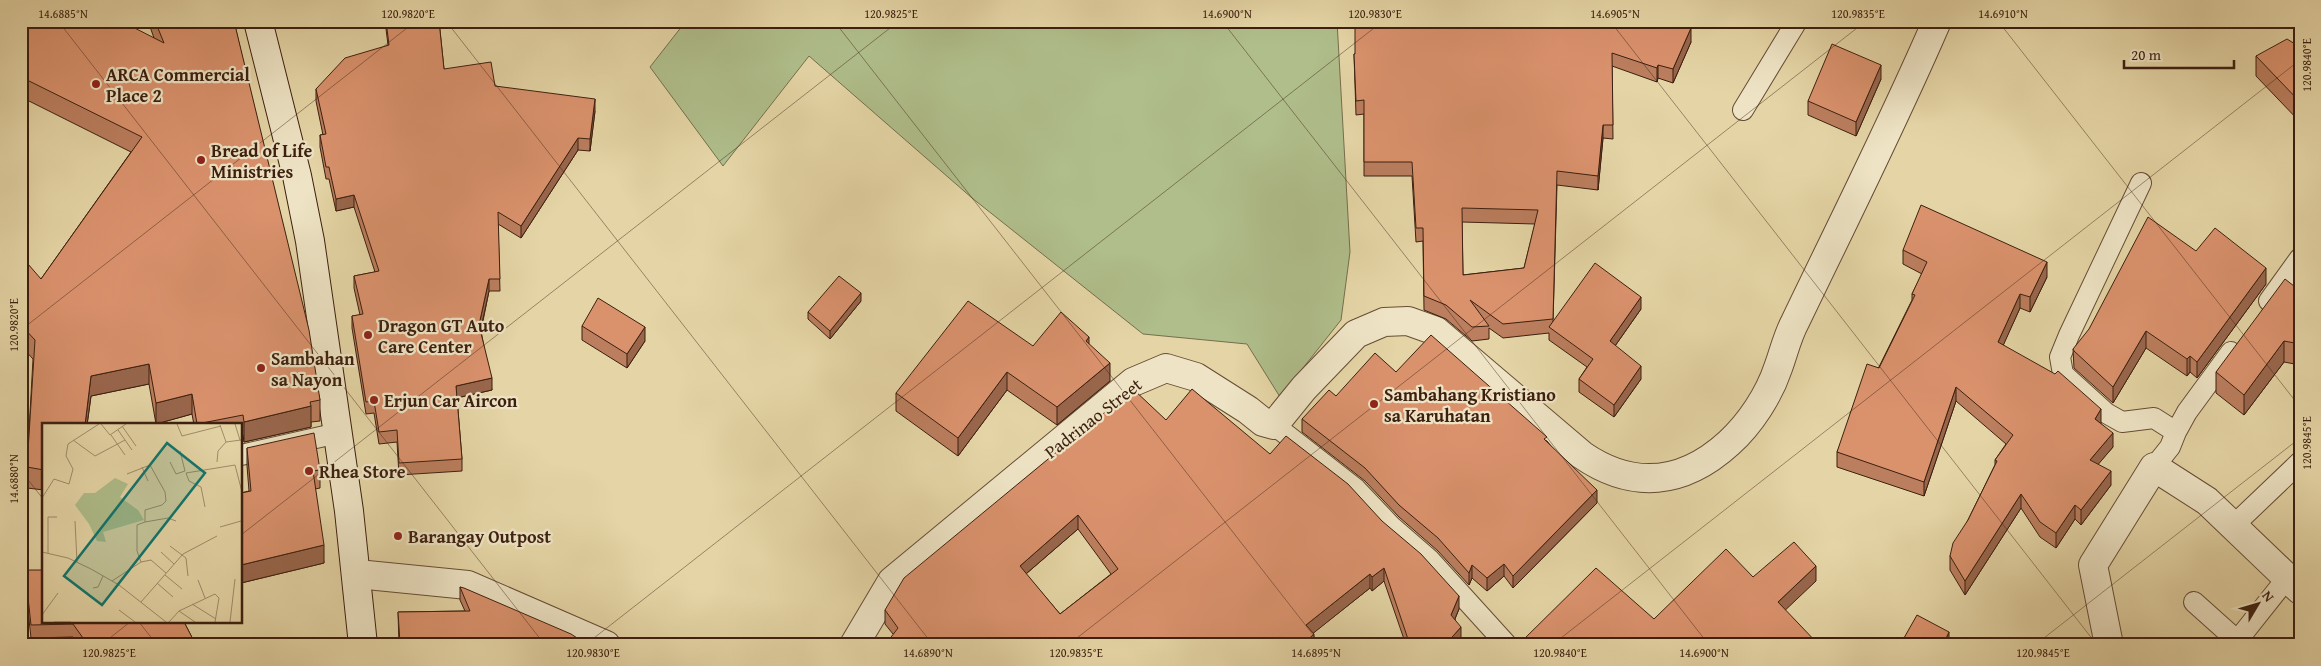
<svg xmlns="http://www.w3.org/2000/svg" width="2321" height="666" font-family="'Gentium Book Plus',serif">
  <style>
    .green { fill: #afbe8b; stroke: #766e4d }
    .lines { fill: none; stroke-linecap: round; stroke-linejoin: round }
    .lane-casing { stroke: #664c35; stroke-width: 22 }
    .street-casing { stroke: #664c35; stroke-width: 30 }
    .secondary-casing { stroke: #3c1f0f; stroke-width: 30 }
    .lane { stroke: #eee4c5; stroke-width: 20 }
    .street { stroke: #eee4c5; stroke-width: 28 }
    .secondary { stroke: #eee4c5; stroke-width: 28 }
    .wall { fill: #bb7e5e; stroke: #3c1f0f; fill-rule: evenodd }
    .shaded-wall { fill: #99664c; stroke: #3c1f0f }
    .building { fill: #da926d; stroke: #3c1f0f; fill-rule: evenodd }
    .ticks { fill: none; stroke: #3c1f0f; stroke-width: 1; stroke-opacity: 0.45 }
    .poi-dot { fill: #8f2418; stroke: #eee4c5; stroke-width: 2 }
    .labels { text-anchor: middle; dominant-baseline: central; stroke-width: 4.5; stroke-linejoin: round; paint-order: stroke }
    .poi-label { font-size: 18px; font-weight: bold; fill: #3c1f0f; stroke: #eee4c5; text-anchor: start }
    .street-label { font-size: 18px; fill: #3c1f0f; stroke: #eee4c5 }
    .inset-road { fill: none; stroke: #a18c6a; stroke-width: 1 }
    .view { fill: #0f766e; fill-opacity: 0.15; stroke: #0f766e; stroke-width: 2.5 }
    .inset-edge { fill: none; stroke: #3c1f0f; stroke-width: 2.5 }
    .neatline { fill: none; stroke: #3c1f0f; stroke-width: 2 }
    .ticks-label { font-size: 12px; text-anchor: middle; fill: #3c1f0f }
  </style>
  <rect width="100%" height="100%" fill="#e5d5a6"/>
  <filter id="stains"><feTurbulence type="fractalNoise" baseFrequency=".004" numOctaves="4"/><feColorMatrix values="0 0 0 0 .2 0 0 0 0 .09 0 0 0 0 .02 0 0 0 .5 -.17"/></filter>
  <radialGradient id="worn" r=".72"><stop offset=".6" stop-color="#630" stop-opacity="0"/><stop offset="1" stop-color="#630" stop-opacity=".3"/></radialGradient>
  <path class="green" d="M686,21H1337L1350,252L1341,320L1280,397L1247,344L1143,334L972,198L809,56L723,166L650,67Z"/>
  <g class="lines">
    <g class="lane-casing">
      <path id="lane" d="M1743,110L1797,21
        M2141,183L2069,335L2060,357L2063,374L2106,413L2122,422L2154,418L2176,432L2187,412L2231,352
        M2269,301L2300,258
        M1274,425L1356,489L1391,526L1429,559L1507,645
        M241,455L338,433
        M2154,467L2170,447L2176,432
        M2233,526L2300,462
        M2194,602L2242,645
        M2237,641L2287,578"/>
    </g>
    <g class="street-casing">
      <path id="street" d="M357,574L468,585L606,645
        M854,645L892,581L1133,382L1166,368L1196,377L1248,410L1263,422L1274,425L1304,388L1356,334L1384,322L1408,321L1436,331L1582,455C1633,490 1683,485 1729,443C1750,424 1769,395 1778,368C1784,352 1787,337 1795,322C1843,222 1893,123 1937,21
        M2109,645L2093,565L2154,467L2207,501L2300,590"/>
    </g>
    <g class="secondary-casing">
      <path id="secondary" d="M258,21L297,176L310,241L349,511L363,645"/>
    </g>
    <use href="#lane" class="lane"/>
    <use href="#street" class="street"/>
    <use href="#secondary" class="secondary"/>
  </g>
  <path class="wall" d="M21,21L154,38L148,21H234L320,400V421L311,422V427L244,442L243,435L241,436V425H194L192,414L156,424L149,384L91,396L87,425H44V490L27,488V467L33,359L21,346V270L41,279L131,152L21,97Z
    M385,21H439L444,69L495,86L595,111L590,151L578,150L521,238L498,224L500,291H489L481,331L492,390L457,398L462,459V471L399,475L397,442L379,444L374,413L366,414L352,328V316L360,315L354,288V276L375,272L354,207L336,211L329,179H326L320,147V135H323L316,101V89L388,45Z
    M1678,21L1677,25L1691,42L1673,83L1658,78L1657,82L1612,66L1613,139L1603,138L1598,190L1557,185L1553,322L1641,309L1615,346L1641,379L1614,417L1579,392V379L1587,367L1549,340V333L1503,338L1489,328V339L1472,341L1446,319L1424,310L1423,241L1416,242L1412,176H1364V114L1356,115L1354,54ZM1462,222L1535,224L1524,268L1463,275Z
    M2300,47V122L2256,76V56Z
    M1881,79L1856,136L1808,115V101Z
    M1903,250L2047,277L2030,312L2020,308L2003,345L2101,424L2113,447L2098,464L2111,485L2081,525L2075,519L2056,548L2040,537L2021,508L1965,595L1950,570V556L1968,520L1995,465V460L2006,444L1956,401L1924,496L1837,467V452L1912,300V294L1922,274L1903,264Z
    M2196,251L2266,284L2197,378L2190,372L2187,376L2146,348L2113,403L2074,368L2073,349Z
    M2300,289V365L2284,362L2244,415L2216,393V372Z
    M861,301L830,339L808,319V312Z
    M582,326L645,341L627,368L582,340Z
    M1089,345L1110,381L1057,425L1007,390L958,456L896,411V393L1033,346Z
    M1396,372L1547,441L1597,503L1513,588L1504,576L1487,591L1472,578L1469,585L1438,551L1399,517L1365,481L1302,432V419L1336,396Z
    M1166,420L1270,454L1459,609L1455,619L1461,641L1457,645H1406L1384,581L1372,591L1370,588L1313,633L1314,645L893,634L885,624V610ZM1078,529L1111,574L1060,614L1026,574Z
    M247,448L320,470V488L315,489L324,563L241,583V493L249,491L247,466Z
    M25,570L44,622H184L196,645H78L73,637L31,638L25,583Z
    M460,587L588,645H399L398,612L465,611L460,600Z"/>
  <path class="shaded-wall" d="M1673,21H1678L1672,38V24Z
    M1691,28V42L1673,83V69Z
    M1658,65V78L1657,82V68Z
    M1881,65V79L1856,136V122Z
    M595,99V111L590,151V139Z
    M1603,125V138L1598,190V176Z
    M578,138V150L521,238V226Z
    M354,195V207L336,211V199Z
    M2047,262V277L2030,312V297Z
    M2266,268V284L2197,378V362Z
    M489,279V291L479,337V325Z
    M861,293V301L830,339V331Z
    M2020,294V308L1998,357V342Z
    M1641,297V309L1610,353V341Z
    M645,327V341L627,368V354Z
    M2146,331V348L2113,403V387Z
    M1089,337V355L1086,341Z
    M2284,341V362L2244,415V395Z
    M2190,356V372L2187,376V359Z
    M1110,363V381L1057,425V407Z
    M149,364V384L91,396L87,425H85L91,376Z
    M1641,366V379L1614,417V405Z
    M1007,372V390L958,456V438Z
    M492,378V390L456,398V386Z
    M1956,387V401L1924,496V482Z
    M192,394V414L156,424V403Z
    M311,406V427L244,442V422Z
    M2101,409V424L2095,419Z
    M2113,433V447L2090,474V460Z
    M2111,471V485L2081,525V510Z
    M1597,490V503L1513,588V576Z
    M2021,494V508L1965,595V581Z
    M2075,505V519L2056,548V533Z
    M1078,515V529L1020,579V566Z
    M324,545V563L241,583V565Z
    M1504,564V576L1487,591V578Z
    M1472,565V578L1469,585V573Z
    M1816,566V581L1778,617V602Z
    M1384,568V581L1372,591V577Z
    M1370,574V588L1306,639V625Z
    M1459,596V609L1451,628V615Z
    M1461,627V641L1457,645H1445Z
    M1949,632V639L1946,645H1943Z
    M26,634V645H23Z
    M1314,634V645H1302Z"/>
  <path class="building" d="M21,21H121L164,43L155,21H234L309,330L320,400L310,402L311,406L244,422L243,415L197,424L192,394L156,403L149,364L91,376L85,425H44V470L27,467L35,340L21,325V270L28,264L41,279L142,137L21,77Z
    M386,21H439L444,69L491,62L495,86L595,99L590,139L578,138L521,226L498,212L500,279H489L479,325L492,378L456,386L462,459L399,463L397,430L379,432L374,401L366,402L352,316L363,314L354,276L379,271L354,195L336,199L329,167H326L320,135L326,134L316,89L345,58L389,45Z
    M1355,21H1673L1672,24L1691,28L1673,69L1658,65L1657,68L1612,53L1613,125H1603L1598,176L1557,171L1553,319L1503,324L1470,300L1489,326L1472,327L1446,305L1424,296L1423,228H1416L1412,162H1364V100L1356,101L1354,54H1355ZM1462,208L1538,210L1524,268L1463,275Z
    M2287,39L2300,47V102L2256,56Z
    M1832,44L1881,65L1856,122L1808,101Z
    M1921,205L2047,262L2030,297L2020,294L1998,342L2055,374L2058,371L2101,409L2095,419L2113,433L2090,460L2111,471L2081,510L2075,505L2056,533L2040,522L2021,494L1965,581L1950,556L1953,543L1968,520L1997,461L1995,460L2013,435L1956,387L1924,482L1837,452L1867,364L1879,368L1915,295L1912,294L1927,262L1903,250Z
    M2148,217L2196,251L2215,228L2266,268L2197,362L2190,356L2187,359L2146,331L2113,387L2074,351L2073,349L2089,329Z
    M1595,263L1641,297L1610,341L1641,366L1614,405L1579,379L1593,359L1549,327Z
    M839,276L861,293L830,331L808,312Z
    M2285,279L2299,290L2300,289V344L2284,341L2244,395L2216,372Z
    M598,298L645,327L627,354L582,326Z
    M968,301L1033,346L1061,312L1089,337L1086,341L1110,363L1057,407L1007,372L958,438L896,393Z
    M1431,335L1547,437L1544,439L1597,490L1513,576L1504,564L1487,578L1472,565L1469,573L1438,538L1399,505L1365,468L1302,419L1329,390L1336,396L1375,353L1396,372Z
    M1133,389L1166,420L1192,389L1270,454L1286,436L1348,484L1382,521L1421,554L1459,596L1451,615L1461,627L1445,645H1410L1384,568L1372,577L1370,574L1306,625L1314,634L1302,645H885L898,628L885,610L904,578ZM1078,515L1118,569L1060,614L1020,566Z
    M314,433L320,470L313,471L324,545L241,565V493L251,491L247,448Z
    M1794,542L1816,566L1778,602L1819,645H1518L1596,568L1654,619L1726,549L1753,577Z
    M25,570H44V622H184L196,645H88L73,624L31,625Z
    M460,587L464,588L571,634L588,645H495L497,640L400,643L398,612L470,611Z
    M1917,615L1949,632L1943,645H1900Z
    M21,632L26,634L23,645H21Z
    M2090,638V645H2085Z"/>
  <path class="ticks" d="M58,21L545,645M446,21L933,645M834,21L1321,645M1222,21L1709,645M1610,21L2097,645M1998,21L2300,407M21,330L416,21M21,471L44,500M241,535L899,21M139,622L157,645M101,645L130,622M585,645L1383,21M1068,645L1866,21M1552,645L2300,60M2035,645L2300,438"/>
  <g class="poi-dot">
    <circle cx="96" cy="84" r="5"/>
    <circle cx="201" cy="160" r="5"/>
    <circle cx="368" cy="335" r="5"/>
    <circle cx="261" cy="368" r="5"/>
    <circle cx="374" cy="400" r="5"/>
    <circle cx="1374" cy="404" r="5"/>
    <circle cx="309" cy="471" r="5"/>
    <circle cx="398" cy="536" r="5"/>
  </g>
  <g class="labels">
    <g class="poi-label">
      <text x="106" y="74">ARCA Commercial<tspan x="106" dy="21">Place 2</tspan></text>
      <text x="211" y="150">Bread of Life<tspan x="211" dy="21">Ministries</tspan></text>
      <text x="378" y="325">Dragon GT Auto<tspan x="378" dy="21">Care Center</tspan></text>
      <text x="271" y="358">Sambahan<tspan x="271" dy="21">sa Nayon</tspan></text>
      <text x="1384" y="394">Sambahang Kristiano<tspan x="1384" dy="21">sa Karuhatan</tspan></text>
      <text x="384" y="400">Erjun Car Aircon</text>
      <text x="319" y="471">Rhea Store</text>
      <text x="408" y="536">Barangay Outpost</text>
    </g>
    <g class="street-label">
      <text transform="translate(1093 418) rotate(-38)">Padrinao Street</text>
    </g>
  </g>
  <g transform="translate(42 423)">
    <rect width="200" height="200" fill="#e5d5a6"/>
    <path d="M73,55L86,61L78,74L96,87L102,97L61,109L64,119L55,118L47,101L33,82L42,70H53Z" fill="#afbe8b"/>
    <path class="inset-road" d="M59,1L68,12L84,1M135,1L140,13L179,3M193,1L198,17M178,2L184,19M80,3L94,23M76,7L90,27M69,12L83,32M31,17L53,33M184,19L199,17M53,33L83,17M128,39L134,51L143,48L138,28M175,39L176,28L184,19M100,44L106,58M0,75L12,56L27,61L31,46L24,33L26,21L57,1M163,84L159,64L147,58L144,50L193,42L200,69M33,98L35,139M103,99L126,95L134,98M200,100V84M178,104L199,98M128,123L144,135L146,153M0,129L26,135L49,146L77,162L124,199M119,129L132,141M6,130V94H15M99,139L109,137L124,150M123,152L140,166M156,157L163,175M70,158L99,139L95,128V102L103,99V87L120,82L124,78L123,69L108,42L85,51M115,160L131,174M51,165L56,164L61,153M99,179L141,131L175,113M150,181L174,196M77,187L93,199M137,188L153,199M0,192L16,170M12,199H29M127,199L137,188L173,171L177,175L173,199M188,199L193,156"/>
    <path class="view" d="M125,20L163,50L60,182L22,153Z"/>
    <rect width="200" height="200" class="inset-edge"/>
  </g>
  <rect width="2321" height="666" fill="none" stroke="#e5d5a6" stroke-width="55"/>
  <g transform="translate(2258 604) rotate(52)" stroke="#eee4c5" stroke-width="4" paint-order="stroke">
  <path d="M0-4L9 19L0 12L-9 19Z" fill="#3c1f0f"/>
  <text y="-8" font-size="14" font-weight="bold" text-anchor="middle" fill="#3c1f0f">N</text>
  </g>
  <path d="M2124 60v8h110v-8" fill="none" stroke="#3c1f0f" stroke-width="2.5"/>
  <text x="2131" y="60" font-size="15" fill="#3c1f0f" stroke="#eee4c5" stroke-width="4" paint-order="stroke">20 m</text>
  <rect x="28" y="28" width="2266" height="610" class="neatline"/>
  <g class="ticks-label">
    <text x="63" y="18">14.6885°N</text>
    <text x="408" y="18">120.9820°E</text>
    <text x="891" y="18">120.9825°E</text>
    <text x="1227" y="18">14.6900°N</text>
    <text x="1375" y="18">120.9830°E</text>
    <text x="1615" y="18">14.6905°N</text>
    <text x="1858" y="18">120.9835°E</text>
    <text x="2003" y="18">14.6910°N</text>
    <text transform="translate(2307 65) rotate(-90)" y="4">120.9840°E</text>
    <text transform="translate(14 325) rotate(-90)" y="4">120.9820°E</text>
    <text transform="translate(2307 443) rotate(-90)" y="4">120.9845°E</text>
    <text transform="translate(14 479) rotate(-90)" y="4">14.6880°N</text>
    <text x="109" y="657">120.9825°E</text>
    <text x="593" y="657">120.9830°E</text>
    <text x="928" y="657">14.6890°N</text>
    <text x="1076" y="657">120.9835°E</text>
    <text x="1316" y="657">14.6895°N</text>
    <text x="1560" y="657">120.9840°E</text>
    <text x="1704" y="657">14.6900°N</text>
    <text x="2043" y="657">120.9845°E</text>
  </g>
  <rect width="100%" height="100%" filter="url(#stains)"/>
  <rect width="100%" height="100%" fill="url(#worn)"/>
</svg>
